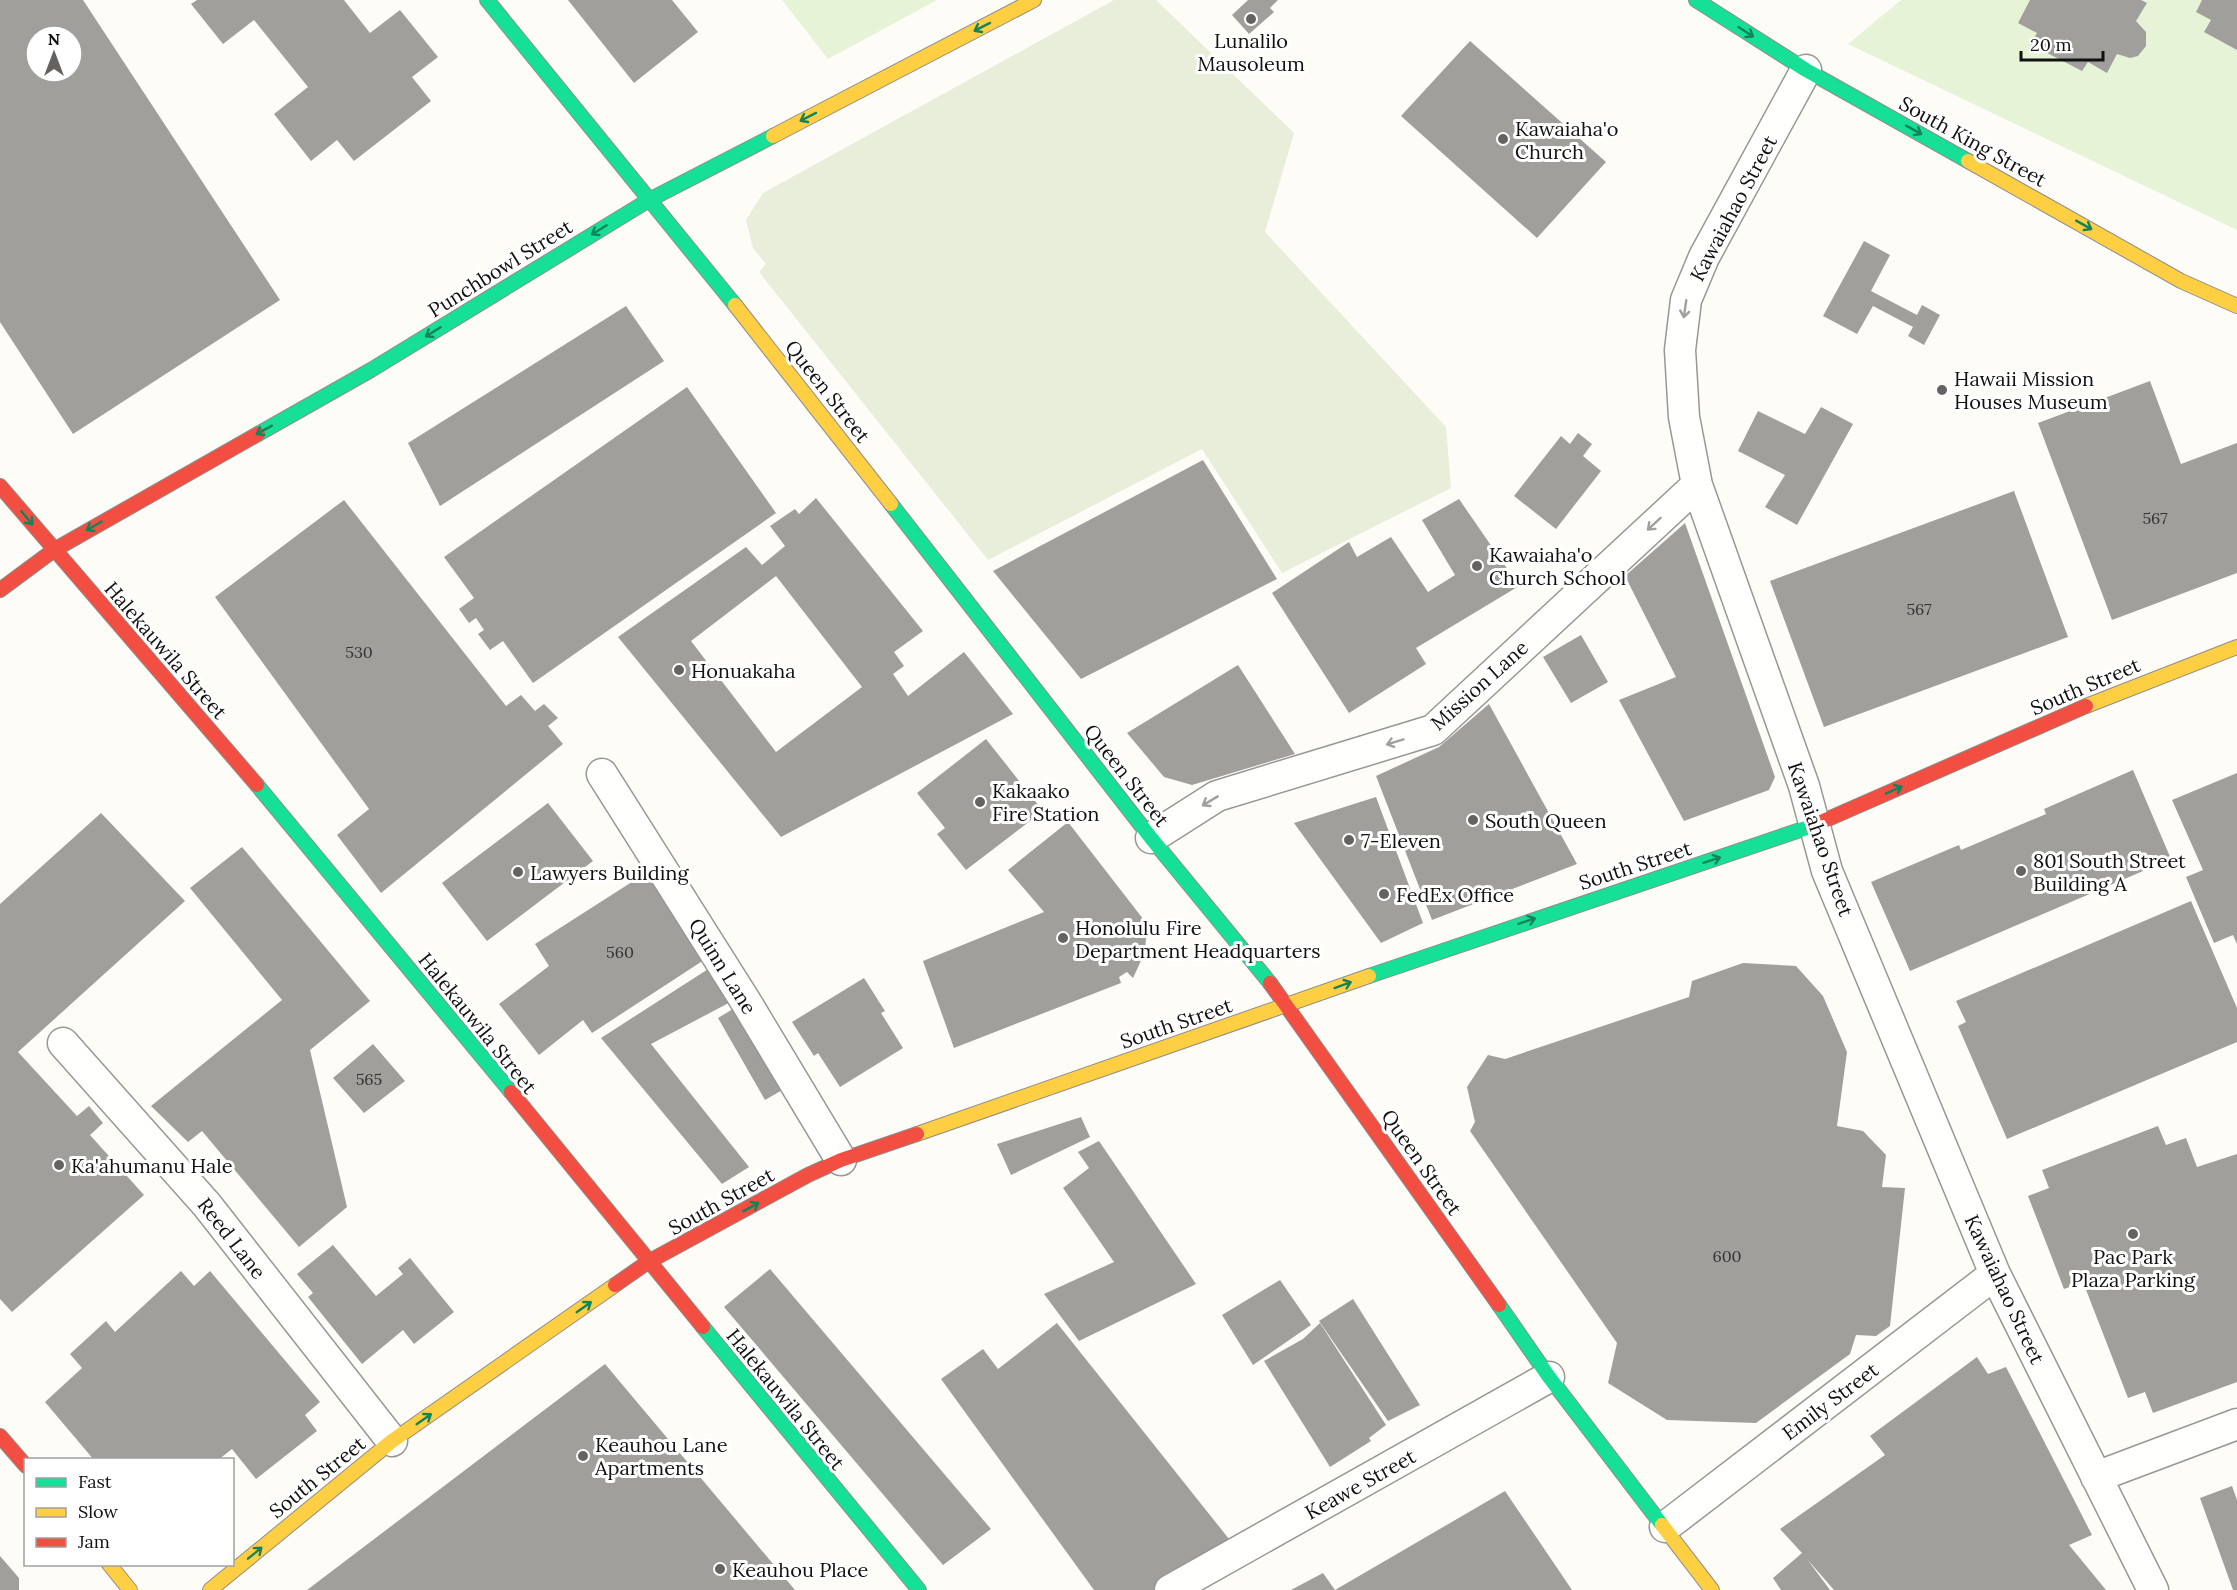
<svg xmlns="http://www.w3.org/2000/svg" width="2237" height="1590" font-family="Lora,serif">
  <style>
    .green { fill: #e7f3d7 }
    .cemetery { fill: #e9eedb }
    .building { fill: #a19f9c; fill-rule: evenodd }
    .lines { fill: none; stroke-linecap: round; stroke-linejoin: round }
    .street-casing { stroke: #979795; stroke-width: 33 }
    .fast-casing { stroke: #8e8d8b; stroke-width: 16 }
    .slow-casing { stroke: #8e8d8b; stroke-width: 16 }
    .jam-casing { stroke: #8e8d8b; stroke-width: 16 }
    .street { stroke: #fffffe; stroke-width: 30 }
    .fast { stroke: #16e098; stroke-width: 14 }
    .slow { stroke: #ffcf43; stroke-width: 14 }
    .jam { stroke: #f24e42; stroke-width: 14 }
    .oneway { stroke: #14835b }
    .oneway2 { stroke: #a0a09f }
    .poi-dot { fill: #646362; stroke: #fff; stroke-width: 2 }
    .labels { text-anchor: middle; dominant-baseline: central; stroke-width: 6; stroke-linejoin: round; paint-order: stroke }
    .number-label { font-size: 16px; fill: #353434 }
    .poi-label { font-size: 20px; fill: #111; stroke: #fff; text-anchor: start }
    .street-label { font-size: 20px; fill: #111; stroke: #fff }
  </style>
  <rect width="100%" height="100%" fill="#fdfcf7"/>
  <path class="green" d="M782,0H937L828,59Z
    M1901,0H2237V230L1848,44Z"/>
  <path class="cemetery" d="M1114,0H1156L1294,133L1265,232L1446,427L1451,488L1282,573L1202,449L988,560L759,272L766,264L753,248L746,220L763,193Z"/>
  <path class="building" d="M0,0H83L280,300L73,434L0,322ZM36,36H72V72H36Z
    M197,0H344L370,33L400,10L438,57L412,77L431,101L354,161L337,140L311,161L274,114L308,87L254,20L223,44L191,4Z
    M568,0H672L698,32L634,83Z
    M1248,0H1278L1270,8L1274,12L1249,34L1232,15Z
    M2030,0H2141L2147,3L2136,21L2146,32V46L2138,56L2130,58L2117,54L2107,73L2088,62L2082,71L2030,44L2037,33L2018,23Z
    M2202,0H2237V50L2204,32L2211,20L2196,12Z
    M1470,41L1606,162L1537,238L1401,116Z
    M1864,241L1890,255L1871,291L1917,315L1922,305L1940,315L1924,345L1908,336L1913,327L1873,306L1857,334L1823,316Z
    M626,306L664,361L440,506L408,443Z
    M2150,381L2181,464L2237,443V573L2112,620L2038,423Z
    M687,387L776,513L533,683L503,641L490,650L478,634L484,630L476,618L469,623L459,609L474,598L444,557Z
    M1821,407L1853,424L1797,525L1765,507L1785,475L1738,451L1758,411L1805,434Z
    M1578,433L1592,444L1583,456L1601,471L1556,529L1514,496L1561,436L1570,444Z
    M1203,460L1277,579L1081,679L993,571Z
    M2014,491L2068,637L1824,727L1770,581Z
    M816,498L923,631L894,652L904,666L893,674L908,696L964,652L1013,714L781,837L618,637L746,547L762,565L785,546L770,526L795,509L799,514ZM776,576L862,687L776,752L691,641Z
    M1459,499L1519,586L1416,648L1426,664L1349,713L1272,593L1349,542L1357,557L1391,537L1428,592L1455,575L1422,520Z
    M344,500L506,706L521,695L535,711L544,704L558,718L548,726L563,744L381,893L337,835L369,809L215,597Z
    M1685,523L1775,777L1769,790L1684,821L1619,700L1676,677L1625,576Z
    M1581,635L1608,682L1571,703L1543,657Z
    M1238,665L1295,754L1192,785L1164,777L1127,733Z
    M1489,704L1577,864L1432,920L1376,776L1439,747Z
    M986,739L1043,811L966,870L937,834L945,828L917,793Z
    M2133,770L2171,859L1910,971L1871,882L1959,845L1961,850L2046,814L2044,809Z
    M2237,773V944L2233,935L2214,943L2186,877L2203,870L2172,800Z
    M1376,797L1423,923L1381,943L1294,823Z
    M548,803L593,861L487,941L442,883Z
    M101,813L185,901L18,1052L77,1116L89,1106L103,1123L90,1135L144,1195L12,1312L0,1299V904Z
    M1068,822L1147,924L1145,952L1133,978L1127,972L1119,977L1121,983L954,1048L923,961L1044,912L1008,870Z
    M242,847L370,1001L310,1050L347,1207L299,1247L202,1131L188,1142L151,1106L282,1000L190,888Z
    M649,871L704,960L592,1033L583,1020L539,1055L499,1004L549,966L535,944Z
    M2191,901L2237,1008V1042L2007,1139L1958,1026L1966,1022L1956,1001Z
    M1743,963L1796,966L1823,996L1847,1052L1837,1126L1863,1131L1886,1155L1882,1187L1905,1188L1890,1326L1876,1336L1856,1335L1850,1354L1756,1423L1667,1420L1608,1383L1617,1343L1470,1131L1475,1122L1467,1087L1488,1055L1505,1059L1689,997L1692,981Z
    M716,964L740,997L651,1044L749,1167L722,1184L601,1038Z
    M864,978L885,1011L881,1013L903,1048L840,1087L818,1053L814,1056L792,1022Z
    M743,1003L791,1085L765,1100L718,1018Z
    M373,1044L405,1081L364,1113L333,1078Z
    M1081,1117L1090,1137L1011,1175L997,1144Z
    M2158,1126L2166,1145L2186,1138L2197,1167L2237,1154V1382L2153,1413L2145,1392L2128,1398L2083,1282L2064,1289L2028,1196L2049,1188L2042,1170Z
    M1099,1141L1196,1284L1079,1341L1044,1294L1114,1262L1063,1188L1089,1168L1078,1152Z
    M333,1245L376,1296L403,1274L398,1268L410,1258L454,1312L414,1344L403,1330L362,1364L308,1297L313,1293L297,1274Z
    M770,1269L991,1529L943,1565L724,1307Z
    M181,1271L194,1286L210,1271L320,1402L305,1415L317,1431L256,1479L232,1449L218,1460H94L45,1402L82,1368L70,1354L106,1321L115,1332Z
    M1280,1280L1311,1325L1253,1365L1222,1315Z
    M1353,1299L1420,1405L1388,1421L1319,1321Z
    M1057,1323L1229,1539L1158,1590H1094L941,1379L983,1349L998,1369Z
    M1320,1323L1386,1425L1369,1438L1371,1441L1330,1467L1264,1361L1303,1339Z
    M1977,1357L1988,1374L2006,1367L2092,1535L2069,1545L2106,1590H1834L1807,1559L1830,1590H1781L1773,1578L1802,1553L1780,1529L1885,1455L1870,1436Z
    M605,1364L795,1590H307Z
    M2232,1486L2237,1500V1590H2233L2200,1498Z
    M1505,1491L1572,1590H1335Z
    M0,1556L19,1578V1590H0Z
    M1323,1573L1335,1590H1291Z"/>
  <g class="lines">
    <g class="street-casing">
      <path id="street" d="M1806,70L1704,257L1686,300L1680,350L1684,417L1697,485L1804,786L1827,871L1995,1274L2153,1590
        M602,774L746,1002L841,1160
        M1151,838L1217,796L1433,730L1697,485
        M63,1043L207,1205L392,1441
        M2096,1477L2237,1424
        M1665,1527L1995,1274
        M1170,1590L1549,1377"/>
    </g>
    <g class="fast-casing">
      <path id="fast" d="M487,0L735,305
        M1696,0L1806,70L1968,161
        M258,434L371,370L649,200L773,136
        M891,504L1151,838L1270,983
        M257,785L511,1092
        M1369,976L1812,826
        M1499,1305L1549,1377L1662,1525
        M703,1327L919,1590"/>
    </g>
    <g class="slow-casing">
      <path id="slow" d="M773,136L1034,0
        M1968,161L2181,281L2237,306
        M735,305L891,504
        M2086,706L2237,647
        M917,1134L1369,976
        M1662,1525L1712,1590
        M109,1564L130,1590
        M210,1590L392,1441L615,1285"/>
    </g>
    <g class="jam-casing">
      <path id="jam" d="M0,486L257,785
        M0,590L54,550L258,434
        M1812,826L2086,706
        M1270,983L1499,1305
        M511,1092L703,1327
        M615,1285L648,1262L808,1175L841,1160L917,1134
        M0,1436L26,1466"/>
    </g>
    <use href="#street" class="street"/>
    <use href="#fast" class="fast"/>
    <use href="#slow" class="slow"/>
    <use href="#jam" class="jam"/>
  </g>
  <defs><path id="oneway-shaft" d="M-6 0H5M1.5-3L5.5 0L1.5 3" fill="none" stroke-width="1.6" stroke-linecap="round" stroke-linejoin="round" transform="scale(1.5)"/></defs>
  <g class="oneway">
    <use href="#oneway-shaft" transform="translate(982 27) rotate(153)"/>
    <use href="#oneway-shaft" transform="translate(1746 32) rotate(33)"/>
    <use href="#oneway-shaft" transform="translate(808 117) rotate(153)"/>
    <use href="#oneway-shaft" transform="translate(1914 130) rotate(29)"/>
    <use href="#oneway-shaft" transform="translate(2084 225) rotate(29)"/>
    <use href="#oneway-shaft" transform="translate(599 230) rotate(148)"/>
    <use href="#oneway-shaft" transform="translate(433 332) rotate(148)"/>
    <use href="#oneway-shaft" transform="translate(264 430) rotate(151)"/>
    <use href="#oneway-shaft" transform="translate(27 518) rotate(50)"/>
    <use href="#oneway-shaft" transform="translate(94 526) rotate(150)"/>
    <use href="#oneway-shaft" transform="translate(1894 790) rotate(-24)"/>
    <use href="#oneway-shaft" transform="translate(1712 860) rotate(-18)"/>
    <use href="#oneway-shaft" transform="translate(1527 921) rotate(-18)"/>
    <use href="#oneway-shaft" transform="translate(1343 985) rotate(-20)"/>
    <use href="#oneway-shaft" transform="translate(751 1207) rotate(-29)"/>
    <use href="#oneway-shaft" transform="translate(584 1307) rotate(-35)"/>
    <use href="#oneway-shaft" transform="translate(424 1419) rotate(-35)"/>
    <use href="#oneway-shaft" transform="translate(255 1553) rotate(-39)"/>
  </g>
  <g class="oneway2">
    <use href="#oneway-shaft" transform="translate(1685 309) rotate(98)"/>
    <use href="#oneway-shaft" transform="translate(1654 524) rotate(137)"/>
    <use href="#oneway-shaft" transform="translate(1395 742) rotate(163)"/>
    <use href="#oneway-shaft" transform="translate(1210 801) rotate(149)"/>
  </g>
  <g class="poi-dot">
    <circle cx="1251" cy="19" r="6"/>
    <circle cx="1503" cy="139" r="6"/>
    <circle cx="1942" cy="390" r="6"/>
    <circle cx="1477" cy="566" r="6"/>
    <circle cx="679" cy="670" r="6"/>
    <circle cx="980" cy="802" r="6"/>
    <circle cx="1473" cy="820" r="6"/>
    <circle cx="1349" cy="840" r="6"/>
    <circle cx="2021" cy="871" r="6"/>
    <circle cx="518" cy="872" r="6"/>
    <circle cx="1384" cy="894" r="6"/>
    <circle cx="1063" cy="938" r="6"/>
    <circle cx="59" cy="1165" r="6"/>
    <circle cx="2133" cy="1234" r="6"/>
    <circle cx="583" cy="1456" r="6"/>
    <circle cx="720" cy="1569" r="6"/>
  </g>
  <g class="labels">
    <g class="number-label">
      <text x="2155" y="518">567</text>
      <text x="1919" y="609">567</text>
      <text x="359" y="652">530</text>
      <text x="620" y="952">560</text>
      <text x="369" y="1079">565</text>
      <text x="1727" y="1256">600</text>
    </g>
    <g class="poi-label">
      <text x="1251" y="40" text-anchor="middle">Lunalilo<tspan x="1251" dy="23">Mausoleum</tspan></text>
      <text x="1515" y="128">Kawaiaha'o<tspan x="1515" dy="23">Church</tspan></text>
      <text x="1954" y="378">Hawaii Mission<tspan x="1954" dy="23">Houses Museum</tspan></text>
      <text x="1489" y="554">Kawaiaha'o<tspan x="1489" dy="23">Church School</tspan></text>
      <text x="691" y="670">Honuakaha</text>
      <text x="992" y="790">Kakaako<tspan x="992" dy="23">Fire Station</tspan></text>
      <text x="1485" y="820">South Queen</text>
      <text x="1361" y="840">7-Eleven</text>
      <text x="2033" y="860">801 South Street<tspan x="2033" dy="23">Building A</tspan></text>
      <text x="530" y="872">Lawyers Building</text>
      <text x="1396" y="894">FedEx Office</text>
      <text x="1075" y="927">Honolulu Fire<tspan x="1075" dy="23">Department Headquarters</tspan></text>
      <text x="71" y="1165">Ka'ahumanu Hale</text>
      <text x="2133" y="1256" text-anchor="middle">Pac Park<tspan x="2133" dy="23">Plaza Parking</tspan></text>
      <text x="595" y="1444">Keauhou Lane<tspan x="595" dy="23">Apartments</tspan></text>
      <text x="732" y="1569">Keauhou Place</text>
    </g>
    <g class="street-label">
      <text transform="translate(1973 141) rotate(29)">South King Street</text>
      <text transform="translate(1733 208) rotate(-62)">Kawaiahao Street</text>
      <text transform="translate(500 268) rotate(-32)">Punchbowl Street</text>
      <text transform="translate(828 391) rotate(52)">Queen Street</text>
      <text transform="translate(166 650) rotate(49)">Halekauwila Street</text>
      <text transform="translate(1479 685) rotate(-42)">Mission Lane</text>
      <text transform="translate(2085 686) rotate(-23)">South Street</text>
      <text transform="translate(1127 775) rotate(52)">Queen Street</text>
      <text transform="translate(1821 839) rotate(71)">Kawaiahao Street</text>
      <text transform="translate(1635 865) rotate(-18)">South Street</text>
      <text transform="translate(723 966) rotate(58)">Quinn Lane</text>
      <text transform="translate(478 1023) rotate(51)">Halekauwila Street</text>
      <text transform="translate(1176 1023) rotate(-19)">South Street</text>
      <text transform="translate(1422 1162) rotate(55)">Queen Street</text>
      <text transform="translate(721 1201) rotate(-29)">South Street</text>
      <text transform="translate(232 1238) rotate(52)">Reed Lane</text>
      <text transform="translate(2005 1289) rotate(65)">Kawaiahao Street</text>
      <text transform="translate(786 1399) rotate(51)">Halekauwila Street</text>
      <text transform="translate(1830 1401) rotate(-37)">Emily Street</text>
      <text transform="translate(317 1477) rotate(-39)">South Street</text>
      <text transform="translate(1360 1484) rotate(-29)">Keawe Street</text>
    </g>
  </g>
  <rect x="24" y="1458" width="210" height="108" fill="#ffffff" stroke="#a0a0a0" stroke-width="1.5"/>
  <rect x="36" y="1478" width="30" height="9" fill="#16e098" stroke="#a0a0a0" stroke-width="1.5"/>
  <text x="78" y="1488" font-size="18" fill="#111111">Fast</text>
  <rect x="36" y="1508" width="30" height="9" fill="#ffcf43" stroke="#a0a0a0" stroke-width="1.5"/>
  <text x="78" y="1518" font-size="18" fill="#111111">Slow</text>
  <rect x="36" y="1538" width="30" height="9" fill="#f24e42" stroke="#a0a0a0" stroke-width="1.5"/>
  <text x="78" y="1548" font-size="18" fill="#111111">Jam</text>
  <g transform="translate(54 54)"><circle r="28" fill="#ffffff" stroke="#a0a0a0" stroke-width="1.5"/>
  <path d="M0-4.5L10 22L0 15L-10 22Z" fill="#646362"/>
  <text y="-9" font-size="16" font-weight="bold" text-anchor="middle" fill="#111111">N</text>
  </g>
  <path d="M2021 51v9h82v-9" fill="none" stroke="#111111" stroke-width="3"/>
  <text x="2030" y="51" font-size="18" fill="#111111" stroke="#ffffff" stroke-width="4.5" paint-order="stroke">20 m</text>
</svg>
